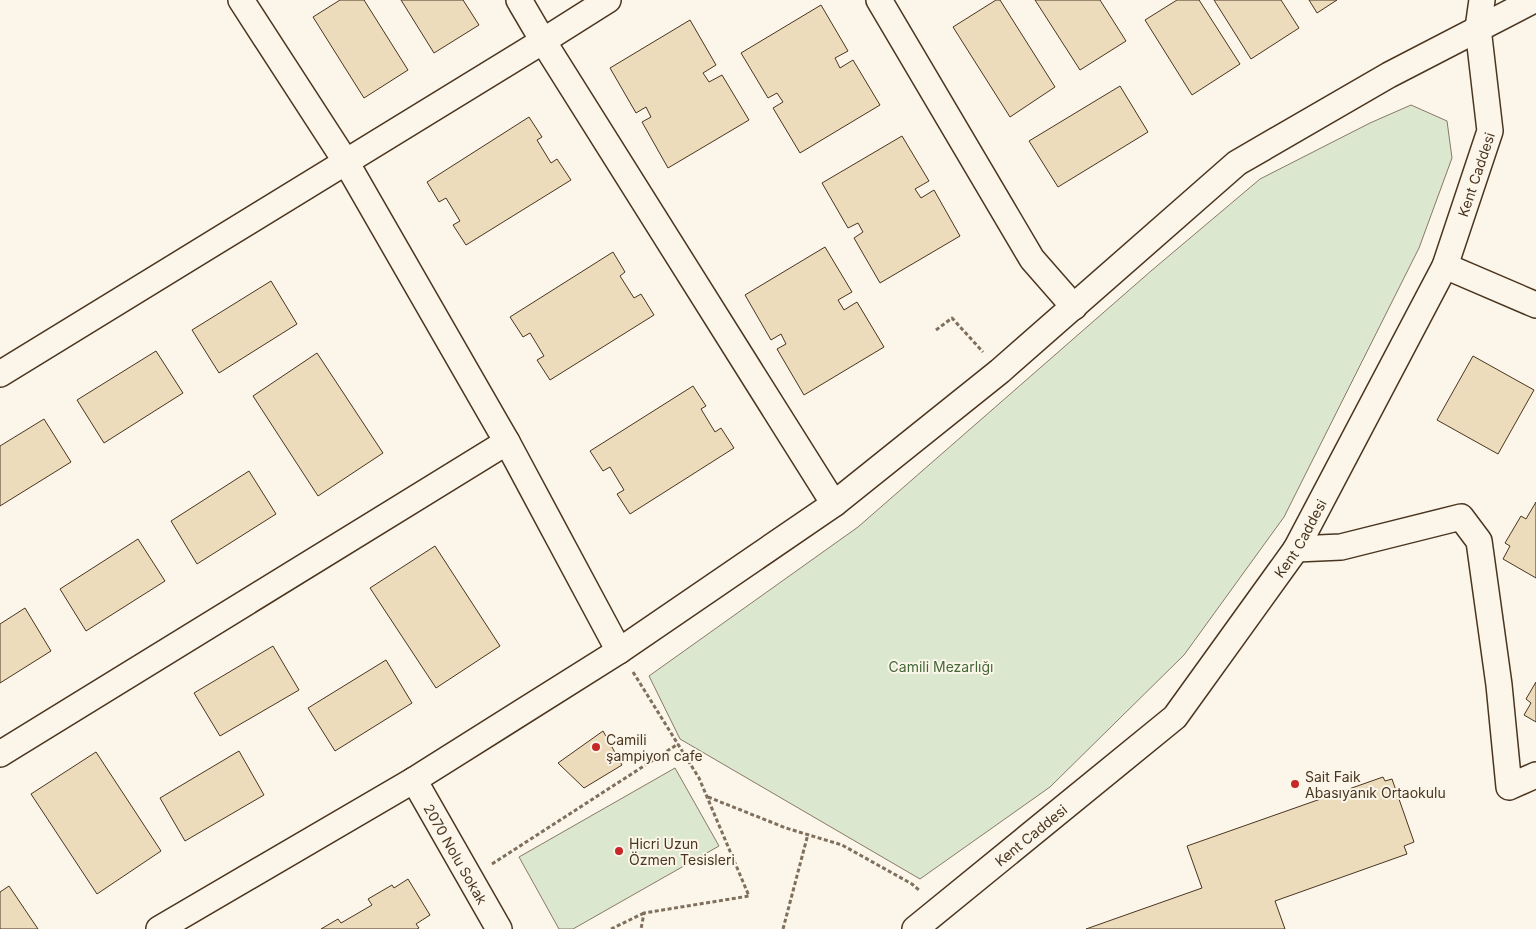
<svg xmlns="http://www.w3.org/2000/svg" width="1536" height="929" font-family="Inter,sans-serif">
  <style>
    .green { fill: #dce7d0; stroke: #887966 }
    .building { fill: #ecdcbc; stroke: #4a3520 }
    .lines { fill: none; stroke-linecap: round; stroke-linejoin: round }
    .street-casing { stroke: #4a3520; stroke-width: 28 }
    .path { stroke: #7f6f5c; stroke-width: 3; stroke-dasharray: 4 2.5; stroke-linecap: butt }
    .street { stroke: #fbf6e9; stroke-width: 25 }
    .poi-dot { fill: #c62828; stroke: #fbf6e9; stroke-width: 2 }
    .labels { text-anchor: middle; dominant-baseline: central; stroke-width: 4; stroke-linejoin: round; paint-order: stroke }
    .street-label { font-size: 14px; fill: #4a3520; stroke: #fbf6e9 }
    .park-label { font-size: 14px; fill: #436837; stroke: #fbf6e9 }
    .poi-label { font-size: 14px; fill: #4a3520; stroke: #fbf6e9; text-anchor: start }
  </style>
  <rect width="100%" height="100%" fill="#fbf6e9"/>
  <path class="green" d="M1411,105L1447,121L1452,158L1419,248L1284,517L1184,655L1050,787L920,879L680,739L649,676L858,527L1151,271L1260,179L1370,123Z
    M675,768L719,846L573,929H559L519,857Z"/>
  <path class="building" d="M340,0H364L408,70L364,98L313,17Z
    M401,0H463L479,25L434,53Z
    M996,0H1000L1055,87L1010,117L953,27Z
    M1035,0H1100L1126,41L1080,70Z
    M1177,0H1199L1240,64L1192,95L1145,20Z
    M1214,0H1281L1299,28L1251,59Z
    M1309,0H1337L1317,13Z
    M821,5L848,51L835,58L840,68L853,60L880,105L800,153L773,108L783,102L777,93L768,98L741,53Z
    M690,20L716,65L703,73L709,82L722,75L749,120L668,168L642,122L651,117L646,107L636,113L610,68Z
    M1120,86L1148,132L1058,187L1029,141Z
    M529,117L542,137L537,140L551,163L557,159L571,180L466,245L453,225L460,221L446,198L439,202L427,182Z
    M902,136L929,181L915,189L921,198L934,190L960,236L880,283L854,238L863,232L858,223L848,228L822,183Z
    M825,247L852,292L838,300L844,310L857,302L884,347L804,395L777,349L786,344L781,334L771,340L745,295Z
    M613,252L625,272L620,276L634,298L641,294L654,315L550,380L537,360L544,356L530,333L523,337L510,317Z
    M271,281L297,324L219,373L192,330Z
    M156,351L183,393L104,443L77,400Z
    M317,353L383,453L318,496L253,396Z
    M1473,356L1534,390L1498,454L1437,420Z
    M693,386L706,406L701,409L715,432L721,428L734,448L630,514L617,494L624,490L610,467L603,471L590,451Z
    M44,419L71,462L0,506V446Z
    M249,471L276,514L197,564L171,521Z
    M1536,502V578L1503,559L1510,546L1505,543L1521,516L1526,519Z
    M138,539L165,581L86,631L60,589Z
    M435,546L500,646L436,688L370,588Z
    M25,608L51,651L0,683V624Z
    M273,646L299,690L220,736L194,693Z
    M386,660L412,703L335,751L308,708Z
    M1536,682V722L1524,715L1531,703L1526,699Z
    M603,731L622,765L584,788L558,763Z
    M239,751L264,795L185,841L160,798Z
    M96,752L161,851L97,894L31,794Z
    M1383,777L1385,781L1392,779L1414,842L1404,846L1407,854L1275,901L1285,929H1086L1202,888L1187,846Z
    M408,879L430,915L416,924L419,928L417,929H321L338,919L341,923L372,905L368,899L392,885L394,888Z
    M9,886L38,929H0V892Z"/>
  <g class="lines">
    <g class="street-casing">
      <g id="street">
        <path d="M241,0L346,162L507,442L619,651"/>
        <path d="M519,0L543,41L608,0"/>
        <path d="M879,0L1032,259L1074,307"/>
        <path d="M1445,266L1536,305"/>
        <path d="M0,374L543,41L834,504"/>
        <path d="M1296,549L1341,547L1461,517L1479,541L1499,685L1509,787L1536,775"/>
        <path d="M0,754L507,442"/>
        <path id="s1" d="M414,780L499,929"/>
        <path d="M159,929L414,780L619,651L834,504L1000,371L1237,163L1389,75L1534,0"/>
        <path id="s2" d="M915,929L1175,717L1296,549L1445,266L1490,131L1478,28L1482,0"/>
      </g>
    </g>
    <path class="path" d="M936,330L952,318L983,352
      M633,672L699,778L749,896L644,913L641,929
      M708,797L786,828L842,845L912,884L920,891
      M492,864L678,744
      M611,929L644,913
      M783,929L808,834"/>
    <use href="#street" class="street"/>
  </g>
  <g class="poi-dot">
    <circle cx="596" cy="747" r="5"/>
    <circle cx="1295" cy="784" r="5"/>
    <circle cx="619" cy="851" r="5"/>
  </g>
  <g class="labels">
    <g class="street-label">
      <text stroke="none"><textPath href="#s2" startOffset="959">Kent Caddesi</textPath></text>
      <text stroke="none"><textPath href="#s2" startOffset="554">Kent Caddesi</textPath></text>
      <text stroke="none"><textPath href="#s2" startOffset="149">Kent Caddesi</textPath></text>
      <text stroke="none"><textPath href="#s1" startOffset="85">2070 Nolu Sokak</textPath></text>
    </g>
    <g class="park-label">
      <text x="941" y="666">Camili Mezarlığı</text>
    </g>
    <g class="poi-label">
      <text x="606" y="739">Camili<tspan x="606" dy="16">şampiyon cafe</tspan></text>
      <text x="1305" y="776">Sait Faik<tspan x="1305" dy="16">Abasıyanık Ortaokulu</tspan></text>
      <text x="629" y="843">Hicri Uzun<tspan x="629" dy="16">Özmen Tesisleri</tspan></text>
    </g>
  </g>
</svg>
